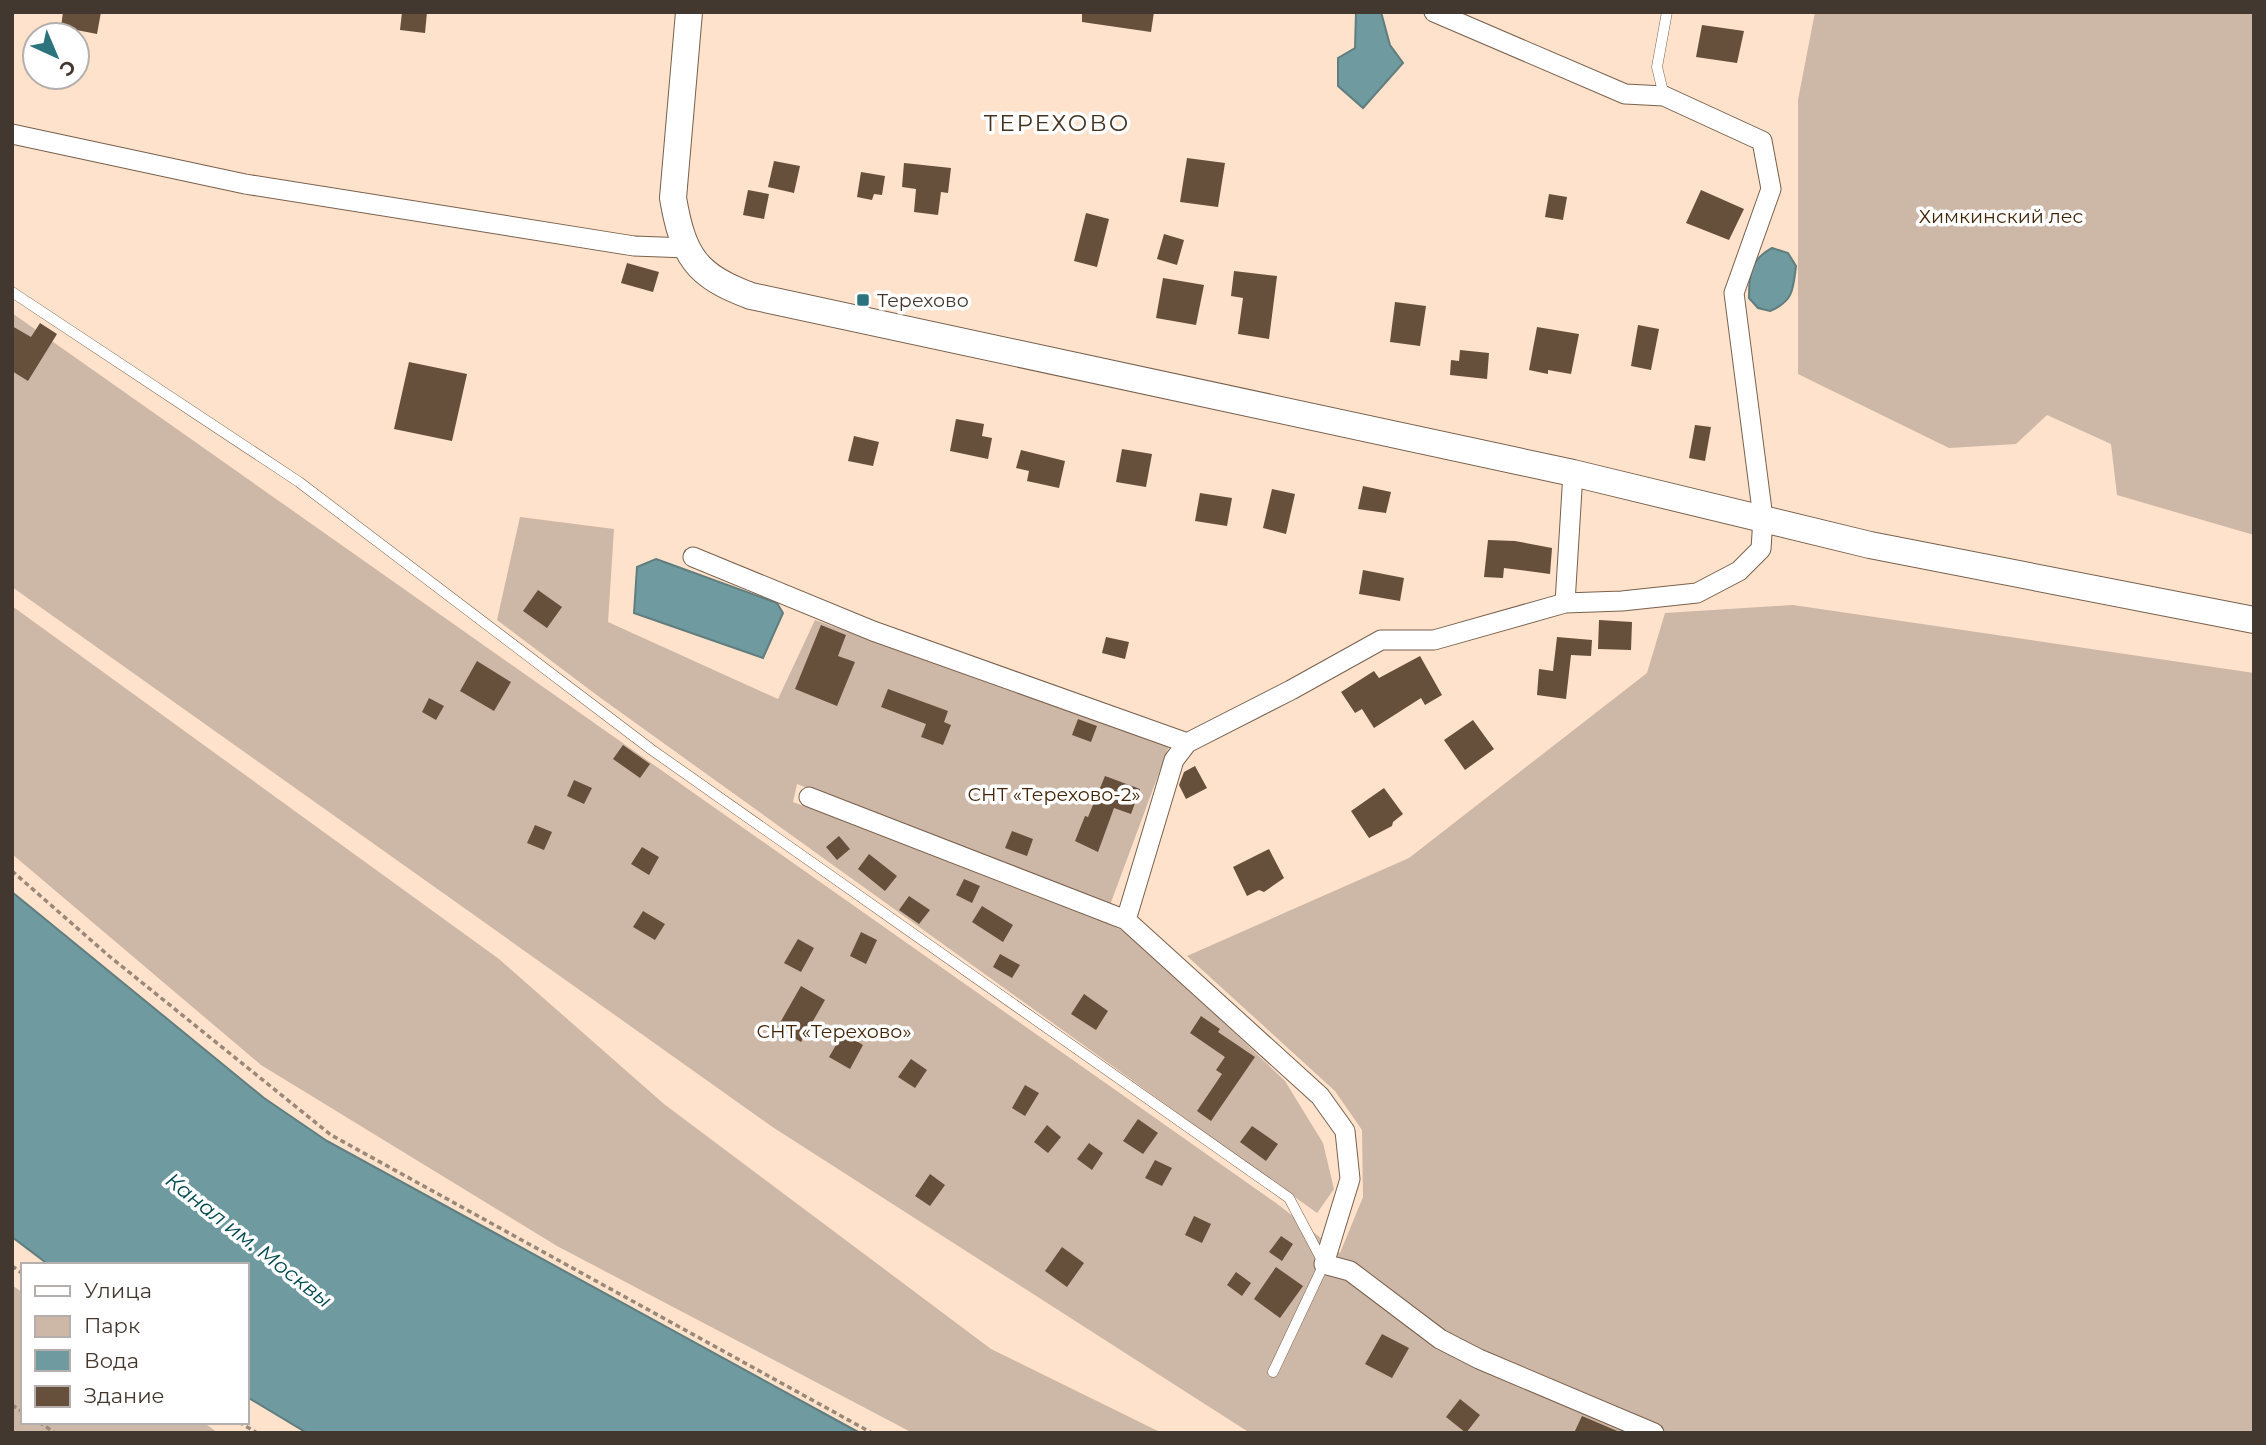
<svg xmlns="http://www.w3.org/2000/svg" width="2266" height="1445" font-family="Montserrat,sans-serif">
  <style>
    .green { fill: #cdb7a6 }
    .water { fill: #6e9aa0; stroke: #617d7e; stroke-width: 2 }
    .building { fill: #664f3b }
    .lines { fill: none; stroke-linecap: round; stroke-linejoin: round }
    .lane-casing { stroke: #79614d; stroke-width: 11 }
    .street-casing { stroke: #79614d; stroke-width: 21 }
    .secondary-casing { stroke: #79614d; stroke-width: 28 }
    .path { stroke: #9b8879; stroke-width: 3.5; stroke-dasharray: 5 3.5; stroke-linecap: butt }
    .lane { stroke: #fff; stroke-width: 10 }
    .street { stroke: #fff; stroke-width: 19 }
    .secondary { stroke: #fff; stroke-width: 26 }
    .poi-dot { fill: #2b737d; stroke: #fff; stroke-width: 2.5 }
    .labels { text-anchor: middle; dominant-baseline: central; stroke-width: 7; stroke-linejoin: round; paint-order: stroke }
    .park-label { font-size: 19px; fill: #432506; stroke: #fff }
    .poi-label { font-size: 19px; fill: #43382f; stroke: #fff; text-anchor: start }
    .water-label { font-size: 21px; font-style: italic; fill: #034951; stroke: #fff }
    .quarter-label { font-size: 23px; letter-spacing: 2px; fill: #47321f; stroke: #fff }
  </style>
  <rect width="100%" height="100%" fill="#fee2cb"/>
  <path class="green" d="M1815,12H2254V535L2117,495L2111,444L2047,415L2016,444L1949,448L1798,374V100Z
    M12,313L1276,1203L1340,1253L1363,1197L1362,1130L1335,1091L1187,956L1409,858L1647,673L1665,613L1793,605L2254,673V1433H1250L774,1128L12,587Z
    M520,517L614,529L608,622L778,699L815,620L1169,746L1110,905L797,784L793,802L1078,908L1133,936L1285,1081L1323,1143L1334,1189L1317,1213L598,696L497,620Z
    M12,606L499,959L664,1104L991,1349L1162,1433H912L907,1430L557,1246L261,1065L12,854Z
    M12,1285L23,1293V1422H203L218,1433H12Z"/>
  <path class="water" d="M1356,12H1381L1390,45L1403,63L1363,108L1338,86V58L1355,48Z
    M1772,248L1788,253L1796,266C1793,289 1794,301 1770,311L1758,308L1749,298C1749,273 1750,260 1772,248Z
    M656,559L777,603L783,613L763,658L634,613L637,567Z
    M12,892L264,1098L327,1141L860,1433H307L247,1397V1265H49L12,1237Z"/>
  <path class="building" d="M63,12H101L97,34L61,27Z
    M402,12H427L425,33L400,30Z
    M1082,12H1154L1151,32L1082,22Z
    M1702,25L1744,31L1737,63L1696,57Z
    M1187,158L1225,163L1218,207L1180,202Z
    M774,161L800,166L794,193L768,187Z
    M904,163L951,168L948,193L941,192L938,215L914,212L916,189L902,187Z
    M861,172L885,176L882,195L874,194L872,200L857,197Z
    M748,190L769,194L764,219L743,215Z
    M1701,190L1744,209L1729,240L1686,223Z
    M1549,194L1567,197L1563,220L1545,217Z
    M1086,213L1109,219L1097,267L1074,261Z
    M1164,234L1184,240L1177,265L1157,259Z
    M627,263L659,272L653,292L621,283Z
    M1234,271L1277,276L1269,339L1238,334L1243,298L1231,296Z
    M1163,278L1204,285L1196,325L1156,318Z
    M1395,302L1426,306L1420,346L1390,342Z
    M40,323L57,334L28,381L12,371V326L31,337Z
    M1638,325L1659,329L1651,370L1631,366Z
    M1537,327L1579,334L1571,374L1548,370V374L1529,370Z
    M1460,350L1489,353L1487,379L1450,375L1451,360L1459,361Z
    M409,362L467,374L452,441L394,429Z
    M956,419L984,424L982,436L992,438L988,459L950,451Z
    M1695,425L1711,427L1705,461L1689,458Z
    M854,436L879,442L873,466L848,461Z
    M1122,449L1152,454L1146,487L1116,482Z
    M1021,450L1065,461L1059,488L1027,481L1029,471L1016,468Z
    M1363,486L1391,492L1386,513L1358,509Z
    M1272,489L1295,494L1286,534L1263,528Z
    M1200,493L1232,498L1227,526L1195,521Z
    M1488,540L1515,541L1552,548L1550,574L1504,568L1503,578L1484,577Z
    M1363,570L1404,578L1400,601L1359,594Z
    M538,590L562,607L547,628L523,611Z
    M1599,620L1632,622L1631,650L1598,649Z
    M821,625L846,635L838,656L855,662L837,706L795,689Z
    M1106,637L1129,642L1125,659L1102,653Z
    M1557,637L1592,640L1591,656L1571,655L1566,699L1537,695L1539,669L1553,671Z
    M1420,656L1442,695L1425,705L1421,698L1374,728L1362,709L1355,713L1341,692L1374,671L1379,678Z
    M477,661L511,682L494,711L460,691Z
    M888,689L948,711L944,722L951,725L943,745L921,737L926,724L881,707Z
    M429,698L444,706L436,720L422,712Z
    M1078,719L1097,726L1091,742L1072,735Z
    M1473,720L1494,749L1465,770L1444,740Z
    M623,745L650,764L640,778L613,759Z
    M1195,766L1207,788L1186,799L1179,785L1184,772Z
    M1105,776L1140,789L1131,814L1114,808L1098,852L1075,841L1085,816L1088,817Z
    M574,780L592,788L584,804L567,796Z
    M1384,788L1403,814L1393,822L1392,826L1369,838L1351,811Z
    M535,825L552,832L544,850L527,843Z
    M1012,831L1033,839L1027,856L1005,848Z
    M839,836L850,849L837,860L826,847Z
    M642,847L659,857L649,875L631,864Z
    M1269,849L1284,878L1264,892L1259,890L1247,896L1233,867Z
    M869,854L897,876L885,891L858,869Z
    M964,879L980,886L972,903L956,895Z
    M909,896L930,910L919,924L899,910Z
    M982,906L1013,925L1003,942L972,922Z
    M643,911L665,924L655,940L633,927Z
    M861,932L877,940L866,964L850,956Z
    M798,939L814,948L801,972L784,963Z
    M1000,954L1020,965L1012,978L993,967Z
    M801,986L825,1000L801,1042L777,1028Z
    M1084,994L1108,1011L1096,1030L1071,1014Z
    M1201,1016L1220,1029L1218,1032L1255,1057L1211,1121L1197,1111L1222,1074L1216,1070L1225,1057L1190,1033Z
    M843,1033L863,1045L850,1069L829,1057Z
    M911,1059L927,1070L915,1088L898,1077Z
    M1025,1085L1039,1093L1025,1116L1012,1108Z
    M1138,1119L1158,1133L1143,1154L1123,1141Z
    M1047,1125L1061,1137L1048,1153L1034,1142Z
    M1252,1126L1278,1144L1266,1161L1240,1142Z
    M1089,1143L1103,1153L1092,1170L1077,1159Z
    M1155,1160L1172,1168L1162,1186L1145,1178Z
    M930,1174L945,1185L930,1206L915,1196Z
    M1194,1216L1211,1224L1202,1243L1185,1235Z
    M1281,1236L1293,1244L1282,1261L1269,1252Z
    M1062,1247L1084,1263L1067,1287L1045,1271Z
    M1276,1267L1303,1286L1280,1318L1254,1299Z
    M1236,1272L1251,1283L1242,1296L1227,1285Z
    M1382,1334L1409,1348L1392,1378L1365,1364Z
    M1460,1399L1480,1415L1466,1433L1446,1417Z
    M1582,1416L1622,1433H1574Z"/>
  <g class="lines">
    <g class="lane-casing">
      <path id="lane" d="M1664,96L1657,67L1667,12
        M12,292L299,482L652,750L1289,1198L1324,1264L1273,1372"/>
    </g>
    <g class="street-casing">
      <path id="street" d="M12,134L245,184L634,246L687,248
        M693,557L873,631L1187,743L1291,690L1381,640H1434L1565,603L1622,601L1697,593L1739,571L1761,549L1763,518L1734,293L1771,189L1762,141L1664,96L1625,94L1434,12
        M1565,603L1573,473
        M809,797L1126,920L1174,760L1187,743
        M1126,920L1320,1096L1345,1131L1350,1179L1324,1264L1350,1271L1440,1339L1479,1359L1654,1433"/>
    </g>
    <g class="secondary-casing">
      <path id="secondary" d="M689,12L673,198C683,256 696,276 751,296L1573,473L1870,545L2254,620"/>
    </g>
    <path class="path" d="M12,871L109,956L331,1135L872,1433
      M12,1266L23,1274
      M12,1405L23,1412
      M39,1422L55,1433
      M239,1422L257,1433"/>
    <use href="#lane" class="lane"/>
    <use href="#street" class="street"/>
    <use href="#secondary" class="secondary"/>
  </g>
  <rect class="poi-dot" x="856" y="293" width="14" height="14" rx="3.5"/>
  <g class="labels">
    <g class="park-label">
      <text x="2001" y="216">Химкинский лес</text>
      <text x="1054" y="794">СНТ «Терехово-2»</text>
      <text x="834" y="1031">СНТ «Терехово»</text>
    </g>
    <g class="poi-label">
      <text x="877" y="300">Терехово</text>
    </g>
    <g class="water-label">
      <text transform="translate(249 1240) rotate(38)">Канал им. Москвы</text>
    </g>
    <g class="quarter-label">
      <text x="1057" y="123">ТЕРЕХОВО</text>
    </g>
  </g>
  <rect width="2266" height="1445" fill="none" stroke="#43382f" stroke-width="28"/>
  <rect x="21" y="1263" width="228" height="161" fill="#ffffff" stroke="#b4afac" stroke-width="2"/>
  <rect x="35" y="1286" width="35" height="10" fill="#ffffff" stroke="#b4afac" stroke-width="2"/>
  <text x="84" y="1298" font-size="21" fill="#43382f">Улица</text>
  <rect x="35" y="1316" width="35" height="21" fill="#cdb7a6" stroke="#b4afac" stroke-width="2"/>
  <text x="84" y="1333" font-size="21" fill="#43382f">Парк</text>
  <rect x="35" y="1350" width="35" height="21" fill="#6e9aa0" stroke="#b4afac" stroke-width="2"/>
  <text x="84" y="1368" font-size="21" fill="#43382f">Вода</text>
  <rect x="35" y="1386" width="35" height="21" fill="#664f3b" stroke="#b4afac" stroke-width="2"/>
  <text x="84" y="1403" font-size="21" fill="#43382f">Здание</text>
  <g transform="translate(56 56) rotate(136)"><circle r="33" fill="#ffffff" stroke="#b4afac" stroke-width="2"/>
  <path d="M0-5L12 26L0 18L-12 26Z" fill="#2b737d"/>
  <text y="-10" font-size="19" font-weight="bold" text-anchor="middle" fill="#43382f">С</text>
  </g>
</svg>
